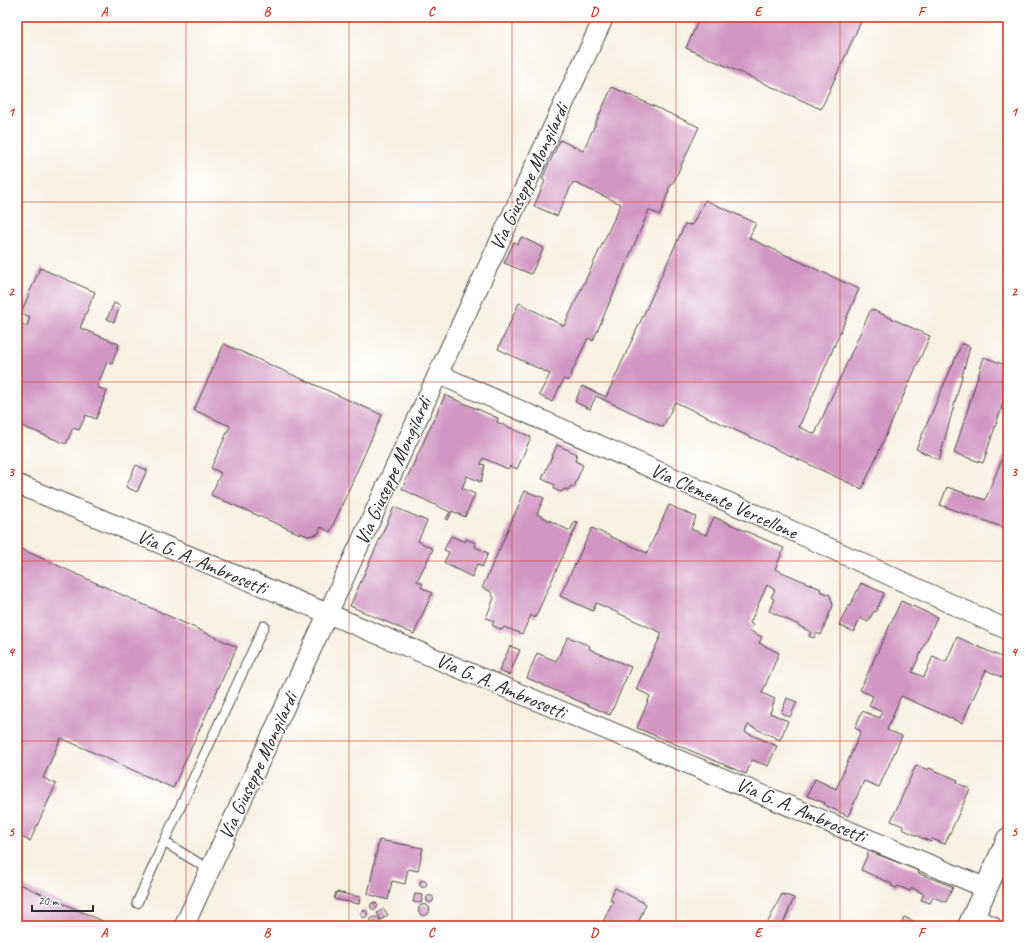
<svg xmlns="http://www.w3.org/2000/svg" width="1025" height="943" font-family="Caveat,sans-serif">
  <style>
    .building { fill: #d196c3 }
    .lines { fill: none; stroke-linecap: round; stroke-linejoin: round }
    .service-casing { stroke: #4a4946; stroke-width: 11 }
    .minor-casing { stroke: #4a4946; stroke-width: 21 }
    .tertiary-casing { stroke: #4a4946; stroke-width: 24 }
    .service { stroke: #fff; stroke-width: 9 }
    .minor { stroke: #fff; stroke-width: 19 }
    .tertiary { stroke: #fff; stroke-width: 22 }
    .grid { fill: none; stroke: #c8321e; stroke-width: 1; stroke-opacity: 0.55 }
    .labels { text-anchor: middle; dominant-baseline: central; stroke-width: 3; stroke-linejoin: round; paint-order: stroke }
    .street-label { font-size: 20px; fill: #2b2b2b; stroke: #fff }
    .neatline { fill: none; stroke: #c8321e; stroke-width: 1.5 }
    .grid-label { font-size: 13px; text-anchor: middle; font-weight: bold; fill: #c8321e }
  </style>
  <rect width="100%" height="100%" fill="#fff"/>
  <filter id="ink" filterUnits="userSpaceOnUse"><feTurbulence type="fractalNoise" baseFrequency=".025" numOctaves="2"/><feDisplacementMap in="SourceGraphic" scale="8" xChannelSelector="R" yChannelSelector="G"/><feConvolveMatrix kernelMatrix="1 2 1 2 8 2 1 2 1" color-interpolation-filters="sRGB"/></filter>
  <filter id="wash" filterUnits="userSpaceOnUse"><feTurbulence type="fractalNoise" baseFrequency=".012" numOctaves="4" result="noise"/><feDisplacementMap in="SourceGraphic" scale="16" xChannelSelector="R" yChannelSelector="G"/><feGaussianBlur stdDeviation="0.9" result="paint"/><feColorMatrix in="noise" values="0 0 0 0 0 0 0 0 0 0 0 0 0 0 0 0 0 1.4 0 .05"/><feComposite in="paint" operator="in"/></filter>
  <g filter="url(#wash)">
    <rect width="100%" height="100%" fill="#f8f1e2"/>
    <g id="blocks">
      <path class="building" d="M700,17H863L821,109L686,48Z
        M612,87L699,127L672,185H671L668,190H669L660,215L649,210L593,341L588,338L568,381L564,379L552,402L539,395L550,374L498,349L519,303L564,326L621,204L573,182L557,216L534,206L545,181L542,179L560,140L583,151Z
        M705,200L756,223L749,238L859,289L799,427L815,434L871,309L930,336L862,489L675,402L663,427L596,396L590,409L575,402L582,386L606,397L685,224L692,225Z
        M521,237L544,248L531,274L504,263L514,242L518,244Z
        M40,268L95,292L80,328L119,344L112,364L107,362L97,387L107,391L96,419L86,415L79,430L73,428L66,444L17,424V322L27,326L30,317L21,313Z
        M114,303L120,306L114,322L107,319Z
        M962,343L970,347L939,460L916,449Z
        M224,344L382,415L330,532L321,527L318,534L308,536L300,533V534L211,495L221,473L211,468L230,426L194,410Z
        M984,357L1008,366V388L983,463L954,453Z
        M445,395L498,418L497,422L531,437L517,469L510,466L508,469L483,458L481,464L485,465L481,482L467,476L462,488L475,494L465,517L452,511L448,520L446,519L450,512L402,489Z
        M557,445L577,454L575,461L583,465L574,487L571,486L568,490L564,489L563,491L561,492L558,491L554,488L555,485L542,479Z
        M1008,445V529L940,505L947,487L985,500Z
        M136,465L147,470L137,492L126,487Z
        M525,491L544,498L537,514L570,531L575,521L578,522L535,618L531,615L522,634L504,627L502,630L492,625L494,621L486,618L494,598L490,591L482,588Z
        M669,505L696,517L691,529L706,535L714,517L784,548L775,569L821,589L820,591L830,595L833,605L821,635L816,633L814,638L809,636L811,632L799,626V625L769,611L774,599L771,597L775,590L767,585L750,623L753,625L750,631L762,637L759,643L779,653L762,693L775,699L770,713L788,721L780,740L748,725L745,732L777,746L768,766L752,760L746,774L637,728L650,696L636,689L662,633L596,603L593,611L560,596L592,528L647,553Z
        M394,507L427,521L418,541L433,549L417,581L423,584L421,587L432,593L414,634L350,606Z
        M451,536L465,542L466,539L476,543L475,547L488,553L482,567L477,564L472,577L444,563L449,552L444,550Z
        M17,547L237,647L173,788L61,738L43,778L56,784L30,841L17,835Z
        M861,583L884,593L876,612L874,611L868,622L860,618L854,632L839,625L848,606H850Z
        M901,601L937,617L912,672L924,677L933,656L946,662L957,637L1008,660V680L986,670L962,723L901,696L887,730L902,736L879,787L864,781L848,816L824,805L825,803L807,796L815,779L836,789L861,731L855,728L862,711L880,718L882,712L869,706L873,696L860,690Z
        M568,637L590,646L589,649L631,667L610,715L527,678L537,653L556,661Z
        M510,646L520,650L509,675L499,671Z
        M787,698L797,702L790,717L781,713Z
        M916,765L928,770L929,768L958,780L957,783L970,789L945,844L932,839L931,842L902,829L903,826L891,821Z
        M379,840L423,848L418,871L408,869L405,884L392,881L388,900L368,894Z
        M869,851L919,871L918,873L953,887L946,902L933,897L930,903L921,900L924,894L912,888L910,891L898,886L896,888L891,886L892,884L861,870Z
        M419.5 884a3.5 3.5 0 1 1 7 0a3.5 3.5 0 1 1-7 0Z
        M17,883L107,923L113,926H17Z
        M615,888L646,904L637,926H601L613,901L610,899Z
        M336,892L360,897L359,904L334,899Z
        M415,894L423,895L421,903L413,902Z
        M782,894L794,898L782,926H766Z
        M426.5 899a3.5 3.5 0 1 1 7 0a3.5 3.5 0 1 1-7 0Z
        M370.5 906a3.5 3.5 0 1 1 7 0a3.5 3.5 0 1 1-7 0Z
        M418.5 910a5.5 5.5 0 1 1 11 0a5.5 5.5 0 1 1-11 0Z
        M384,909L388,915L381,920L377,913Z
        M360.5 914a3.5 3.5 0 1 1 7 0a3.5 3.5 0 1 1-7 0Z
        M370 922a5 5 0 1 1 10 0a5 5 0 1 1-10 0Z
        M904,917L913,921L924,926H901Z"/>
    </g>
  </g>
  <g filter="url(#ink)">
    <use href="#blocks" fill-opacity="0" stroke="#4a4946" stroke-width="1"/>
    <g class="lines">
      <g class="service-casing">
        <path id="service" d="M210,870L164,842L264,626
          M137,903L164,842"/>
      </g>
      <g class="minor-casing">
        <path id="minor" d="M438,374L773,522L1008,630
          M17,484L986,888
          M973,917L992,926
          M184,926L438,374L604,17"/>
      </g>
      <g class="tertiary-casing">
        <path id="tertiary" d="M969,926L1008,839"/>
      </g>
      <use href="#service" class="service"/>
      <use href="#minor" class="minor"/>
      <use href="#tertiary" class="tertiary"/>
    </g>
  </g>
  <path class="grid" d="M186,17V926M349,17V926M512,17V926M676,17V926M840,17V926M17,202H1008M17,382H1008M17,561H1008M17,741H1008"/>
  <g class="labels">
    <g class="street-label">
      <text transform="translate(529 177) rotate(-65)">Via Giuseppe Mongilardi</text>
      <text transform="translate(393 471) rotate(-66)">Via Giuseppe Mongilardi</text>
      <text transform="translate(724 501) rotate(24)">Via Clemente Vercellone</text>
      <text transform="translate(202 562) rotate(23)">Via G. A. Ambrosetti</text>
      <text transform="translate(501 686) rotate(23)">Via G. A. Ambrosetti</text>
      <text transform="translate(258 766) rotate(-65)">Via Giuseppe Mongilardi</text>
      <text transform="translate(801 810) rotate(23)">Via G. A. Ambrosetti</text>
    </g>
  </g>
  <rect width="1025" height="943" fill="none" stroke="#fff" stroke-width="44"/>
  <path d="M32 905v6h61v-6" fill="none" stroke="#2b2b2b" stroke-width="2"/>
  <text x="38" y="905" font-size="12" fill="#2b2b2b" stroke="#ffffff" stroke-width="3" paint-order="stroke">20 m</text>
  <rect x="22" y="22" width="981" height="899" class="neatline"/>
  <g class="grid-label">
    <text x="104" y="16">A</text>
    <text x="267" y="16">B</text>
    <text x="431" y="16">C</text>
    <text x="594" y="16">D</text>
    <text x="758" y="16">E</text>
    <text x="921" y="16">F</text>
    <text x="11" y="116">1</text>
    <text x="1014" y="116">1</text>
    <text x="11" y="296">2</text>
    <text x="1014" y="296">2</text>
    <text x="11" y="476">3</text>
    <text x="1014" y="476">3</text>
    <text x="11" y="656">4</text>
    <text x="1014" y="656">4</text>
    <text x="11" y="836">5</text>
    <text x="1014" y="836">5</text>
    <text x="104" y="937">A</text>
    <text x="267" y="937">B</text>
    <text x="431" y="937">C</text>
    <text x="594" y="937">D</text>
    <text x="758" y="937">E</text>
    <text x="921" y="937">F</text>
  </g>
</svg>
